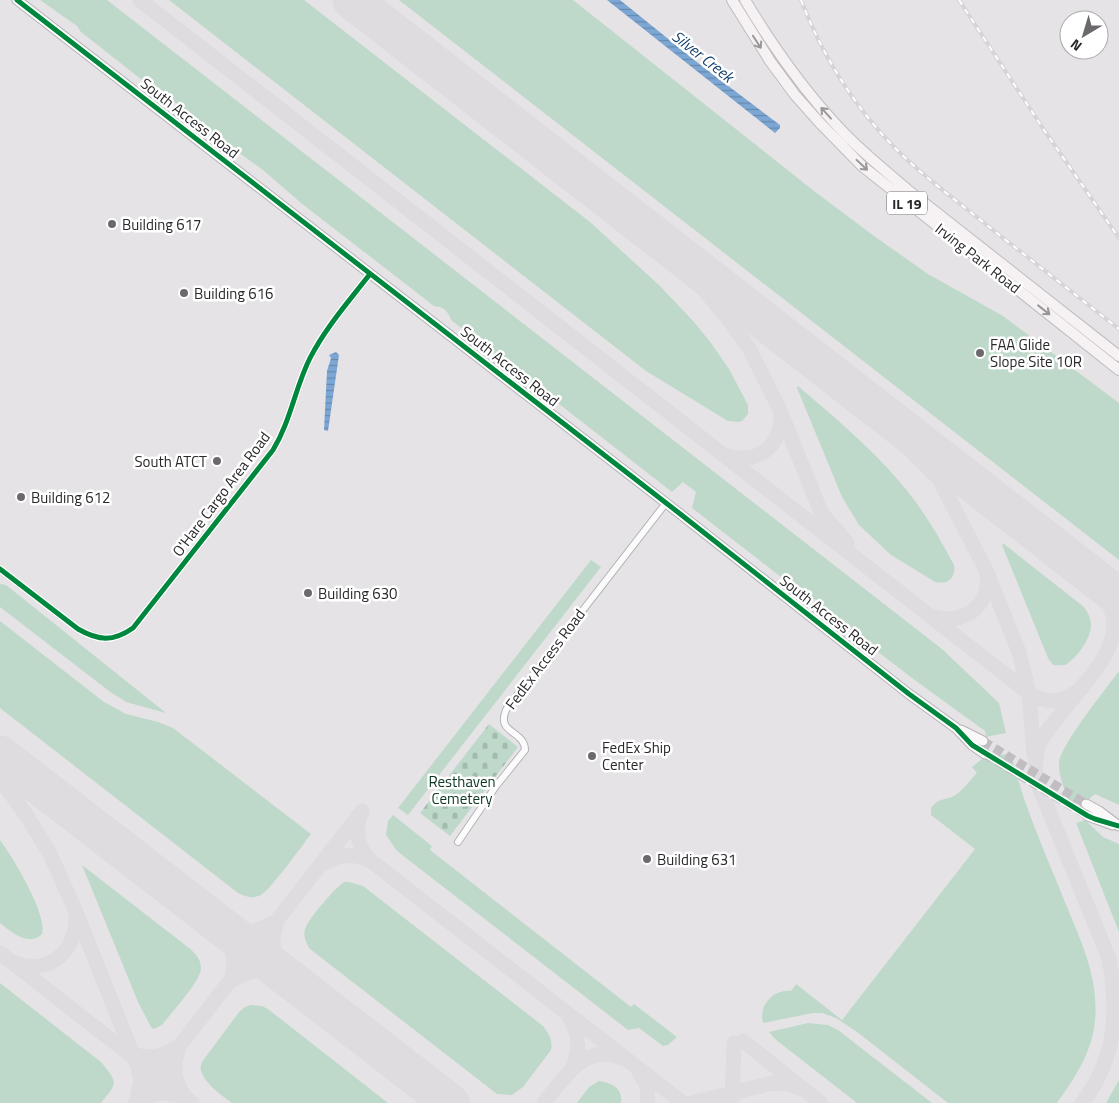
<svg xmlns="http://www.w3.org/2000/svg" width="1119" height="1103" font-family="'Titillium Web',sans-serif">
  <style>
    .grass { fill: #bed9ca }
    .cemetery { fill: url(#cemetery-stones) }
    .water { fill: url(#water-rules) }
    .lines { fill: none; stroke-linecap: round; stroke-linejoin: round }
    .taxiway { stroke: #dedcde; stroke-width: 15 }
    .runway { stroke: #dedcde; stroke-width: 39 }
    .secondary-tunnel { stroke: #c0bec1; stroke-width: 9; stroke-dasharray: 9 4.5; stroke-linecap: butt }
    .street-casing { stroke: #b4b3b5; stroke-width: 8 }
    .secondary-casing { stroke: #b4b3b5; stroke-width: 11 }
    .primary-casing { stroke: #bfbdc0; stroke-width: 12 }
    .street { stroke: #fbfbfb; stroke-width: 6 }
    .secondary { stroke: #f9f7f7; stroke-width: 9 }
    .primary { stroke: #f6f2f3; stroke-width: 10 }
    .rail-casing { stroke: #d5d5d5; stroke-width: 4 }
    .rail { stroke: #fff; stroke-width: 2; stroke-dasharray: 5.5; stroke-linecap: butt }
    .cycleway-casing { stroke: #fff; stroke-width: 8 }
    .cycleway { stroke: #00873e; stroke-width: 5 }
    .oneway { stroke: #9a9799 }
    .poi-dot { fill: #6c696d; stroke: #fff; stroke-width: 2 }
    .labels { text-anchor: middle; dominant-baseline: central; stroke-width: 5; stroke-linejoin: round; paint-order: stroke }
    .shield { fill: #fff; stroke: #6a686b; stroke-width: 1 }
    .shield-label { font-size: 14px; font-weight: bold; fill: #2a282b }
    .street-label { font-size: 15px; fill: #2a282b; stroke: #fff }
    .poi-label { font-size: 15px; fill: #2a282b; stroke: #fff; text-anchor: start }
    .park-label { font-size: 15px; fill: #0e3622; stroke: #fff }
    .water-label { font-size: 16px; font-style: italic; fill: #13416b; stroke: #fff }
  </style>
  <defs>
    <pattern id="cemetery-stones" width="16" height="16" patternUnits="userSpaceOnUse" patternTransform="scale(1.25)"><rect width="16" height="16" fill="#bed9ca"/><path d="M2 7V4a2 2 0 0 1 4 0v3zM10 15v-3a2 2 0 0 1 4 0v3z" fill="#a3baae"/></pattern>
    <pattern id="water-rules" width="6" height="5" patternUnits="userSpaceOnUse" patternTransform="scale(1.25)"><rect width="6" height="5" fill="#7ca7d4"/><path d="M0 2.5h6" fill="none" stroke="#6688ac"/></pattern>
  </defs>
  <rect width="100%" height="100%" fill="#e6e3e7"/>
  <path class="grass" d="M40,0H107L942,649L999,703L1006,733L986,737L985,731L916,681L827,613C822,603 818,599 808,598L692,508L696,492L683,482L672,492L451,320C448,311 444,307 434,306L301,203L263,170L185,114V110L170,99L165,98L81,32L77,26Z
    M169,0H304L590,222L660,286L694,322L711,343L729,369L748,405V414L742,421L739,422L728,421L646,371Z
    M399,0H573L814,191L874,236L928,274L1003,316L1119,403V560Z
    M736,0H740L817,108L987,256L984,259C922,210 860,163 808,103C780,71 759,35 736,0Z
    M798,386C833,416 869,446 899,481C921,506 938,535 954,565C956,578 948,585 935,582L891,555L859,525L842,497L797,388Z
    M1004,544L1084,607C1088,613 1091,618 1091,625C1092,637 1076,660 1065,665C1061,666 1057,665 1053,665L1048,658L1002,545Z
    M591,560L601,567L408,815L398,808Z
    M0,584L6,585L166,713L126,702L109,691L0,607Z
    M0,621L104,702L126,714L158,722L173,728L311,834C302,846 270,890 261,895C252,899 246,897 238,893L0,708Z
    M1119,671V805L1095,794L1089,799L1069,804C1066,792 1058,776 1059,763C1061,744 1106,689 1119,671Z
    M1011,753C1023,806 1047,856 1067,907C1082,943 1099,980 1095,1021C1092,1052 1075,1078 1057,1103H948L857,1032L836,1018L822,1013H813L763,1023C758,1005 774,989 791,991L796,984L842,1020L975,849L931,815V808C939,797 944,801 954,796C963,791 970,780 977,773L972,767L982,759Z
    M393,815L432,846L430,850L631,1007L634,1004L677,1037L668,1045L663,1046L639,1028L628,1030L397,851L386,835L388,821Z
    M1085,820L1103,837L1119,844V932L1076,823Z
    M0,840C12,856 48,915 42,934C29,947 11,932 0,923Z
    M82,865L189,948C195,953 201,959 201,968C201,981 171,1013 162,1025L154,1029L151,1027L138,1002Z
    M344,882H349L363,886L543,1026C549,1034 553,1040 551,1050L523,1087L512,1095L497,1094L310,949C306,943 302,935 306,927C310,917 334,889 344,882Z
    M0,983L101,1062C118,1083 118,1082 101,1103H0Z
    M251,1005L262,1006L268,1009L388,1103H232C222,1096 203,1082 201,1070C200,1067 201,1065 202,1062L239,1012L245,1007Z
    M808,1023L828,1025L838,1030L932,1103H857L775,1039L769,1032Z
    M1119,1080V1103H1106Z
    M599,1081C612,1083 623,1088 621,1103H577L589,1087Z"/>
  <path class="cemetery" d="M489,724L518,747L450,836L420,813Z"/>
  <path class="water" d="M607,0H620L698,63L780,125V128L775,133Z
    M336,352L339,355L328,431L324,430L327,371L331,358L329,355Z"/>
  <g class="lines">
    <path class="taxiway" d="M140,0L1029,693C1051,706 1063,702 1082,688
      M599,192L696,280L729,320L749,348L779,408L821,512L847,543
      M815,360L869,408L939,479L986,570L1019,652L1029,693L1034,755
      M727,456C758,465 781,446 781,415
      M932,616C962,626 991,607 987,574
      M0,759L56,798
      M0,779L27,816L50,854L76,912L138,1067L141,1081L137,1099
      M362,811C354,829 357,847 371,861L683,1103
      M323,864C338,854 355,853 371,861
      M277,922C269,942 274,956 284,974
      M224,927C244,933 253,934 272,923
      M224,927C232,945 236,955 232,976
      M0,953L192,1103
      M15,963C49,976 78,950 76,915
      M233,980C251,968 264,969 284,974
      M569,1017C579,1033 581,1051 572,1068
      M743,1041L821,1103
      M178,1051C172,1066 175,1082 184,1095
      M131,1053C146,1059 162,1058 175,1048
      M639,1072L647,1086L648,1103
      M732,1101L734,1043
      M138,1102C152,1093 167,1091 183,1097
      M135,1103L359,815
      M544,1103C563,1079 585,1042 622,1058
      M691,1103L773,1083L790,1084L804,1090
      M1082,1103C1116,1059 1119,1012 1109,959L1036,779C1035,768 1035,756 1039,745C1043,735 1051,726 1058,717C1070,702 1082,687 1094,672C1119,638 1119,622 1102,584"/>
    <path class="runway" d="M352,0L1119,597
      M0,755L450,1103"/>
    <path class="secondary-tunnel" d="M983,741L1086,804
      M985,754L1088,816"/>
    <g class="street-casing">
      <path id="street" d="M0,569L78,629C99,641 113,642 133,628L273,450C291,420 295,388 310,358C326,327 349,301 370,274
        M458,842L496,786L525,750C525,730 494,734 507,708L666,503"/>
    </g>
    <g class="secondary-casing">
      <path id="secondary" d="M17,0L679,513L909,694L956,728L972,745L985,754
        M961,730L983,741
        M1086,804L1099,811L1119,826
        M1088,816L1113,825"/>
    </g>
    <g class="primary-casing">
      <path id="primary" d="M732,0L770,61L795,95L819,122L862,166L1119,370
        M745,0C773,47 805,92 843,132C863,153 887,172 909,191L1119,356"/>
    </g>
    <use href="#street" class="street"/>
    <use href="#secondary" class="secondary"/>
    <use href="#primary" class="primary"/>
    <g class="rail-casing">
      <path id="rail" d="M801,0C822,55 855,108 897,150C926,179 961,204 993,230C1035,263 1077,296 1119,329
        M959,0L1044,130L1119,238"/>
    </g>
    <use href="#rail" class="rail"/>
    <g class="cycleway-casing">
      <path id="cycleway" d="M17,0L679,513L909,694L956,728L972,745L1088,816L1095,819L1119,826
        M0,569L78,629C99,641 113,642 133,628L273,450C291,420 295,388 310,358C326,327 349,301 370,274"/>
    </g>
    <use href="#cycleway" class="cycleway"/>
  </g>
  <defs><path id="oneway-shaft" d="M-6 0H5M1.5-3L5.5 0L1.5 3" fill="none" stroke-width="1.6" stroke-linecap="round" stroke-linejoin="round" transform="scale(1.25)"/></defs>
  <g class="oneway">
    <use href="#oneway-shaft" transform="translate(757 42) rotate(57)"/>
    <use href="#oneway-shaft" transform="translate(826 113) rotate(-132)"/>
    <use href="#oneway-shaft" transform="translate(862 165) rotate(43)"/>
    <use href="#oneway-shaft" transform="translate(1044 310) rotate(38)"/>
  </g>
  <g class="poi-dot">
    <circle cx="112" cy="224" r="5"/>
    <circle cx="184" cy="293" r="5"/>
    <circle cx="980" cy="353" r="5"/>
    <circle cx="217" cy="461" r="5"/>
    <circle cx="21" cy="497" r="5"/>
    <circle cx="308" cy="593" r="5"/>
    <circle cx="592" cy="756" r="5"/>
    <circle cx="647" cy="859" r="5"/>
  </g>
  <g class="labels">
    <rect class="shield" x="887" y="191.5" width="40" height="23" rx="4"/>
    <g class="shield-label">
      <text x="907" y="203">IL 19</text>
    </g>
    <g class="street-label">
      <text transform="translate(190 118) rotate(38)">South Access Road</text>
      <text transform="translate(978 258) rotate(38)">Irving Park Road</text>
      <text transform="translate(510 366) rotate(38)">South Access Road</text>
      <text transform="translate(221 494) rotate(-53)">O'Hare Cargo Area Road</text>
      <text transform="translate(829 615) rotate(38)">South Access Road</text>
      <text transform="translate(545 659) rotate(-53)">FedEx Access Road</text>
    </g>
    <g class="poi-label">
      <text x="122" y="224">Building 617</text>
      <text x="194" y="293">Building 616</text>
      <text x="990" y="344">FAA Glide<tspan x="990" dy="17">Slope Site 10R</tspan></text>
      <text x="207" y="461" text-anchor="end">South ATCT</text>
      <text x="31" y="497">Building 612</text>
      <text x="318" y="593">Building 630</text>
      <text x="602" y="747">FedEx Ship<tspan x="602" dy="17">Center</tspan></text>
      <text x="657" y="859">Building 631</text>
    </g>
    <g class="park-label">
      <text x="462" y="781">Resthaven<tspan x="462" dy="17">Cemetery</tspan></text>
    </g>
    <g class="water-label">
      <text transform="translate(703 56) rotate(38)">Silver Creek</text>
    </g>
  </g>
  <g transform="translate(1084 35) rotate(218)"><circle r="24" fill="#ffffff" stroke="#aaa9aa"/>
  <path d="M0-4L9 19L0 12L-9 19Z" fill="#6c696d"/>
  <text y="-8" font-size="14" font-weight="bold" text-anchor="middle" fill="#2a282b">N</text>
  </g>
</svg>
